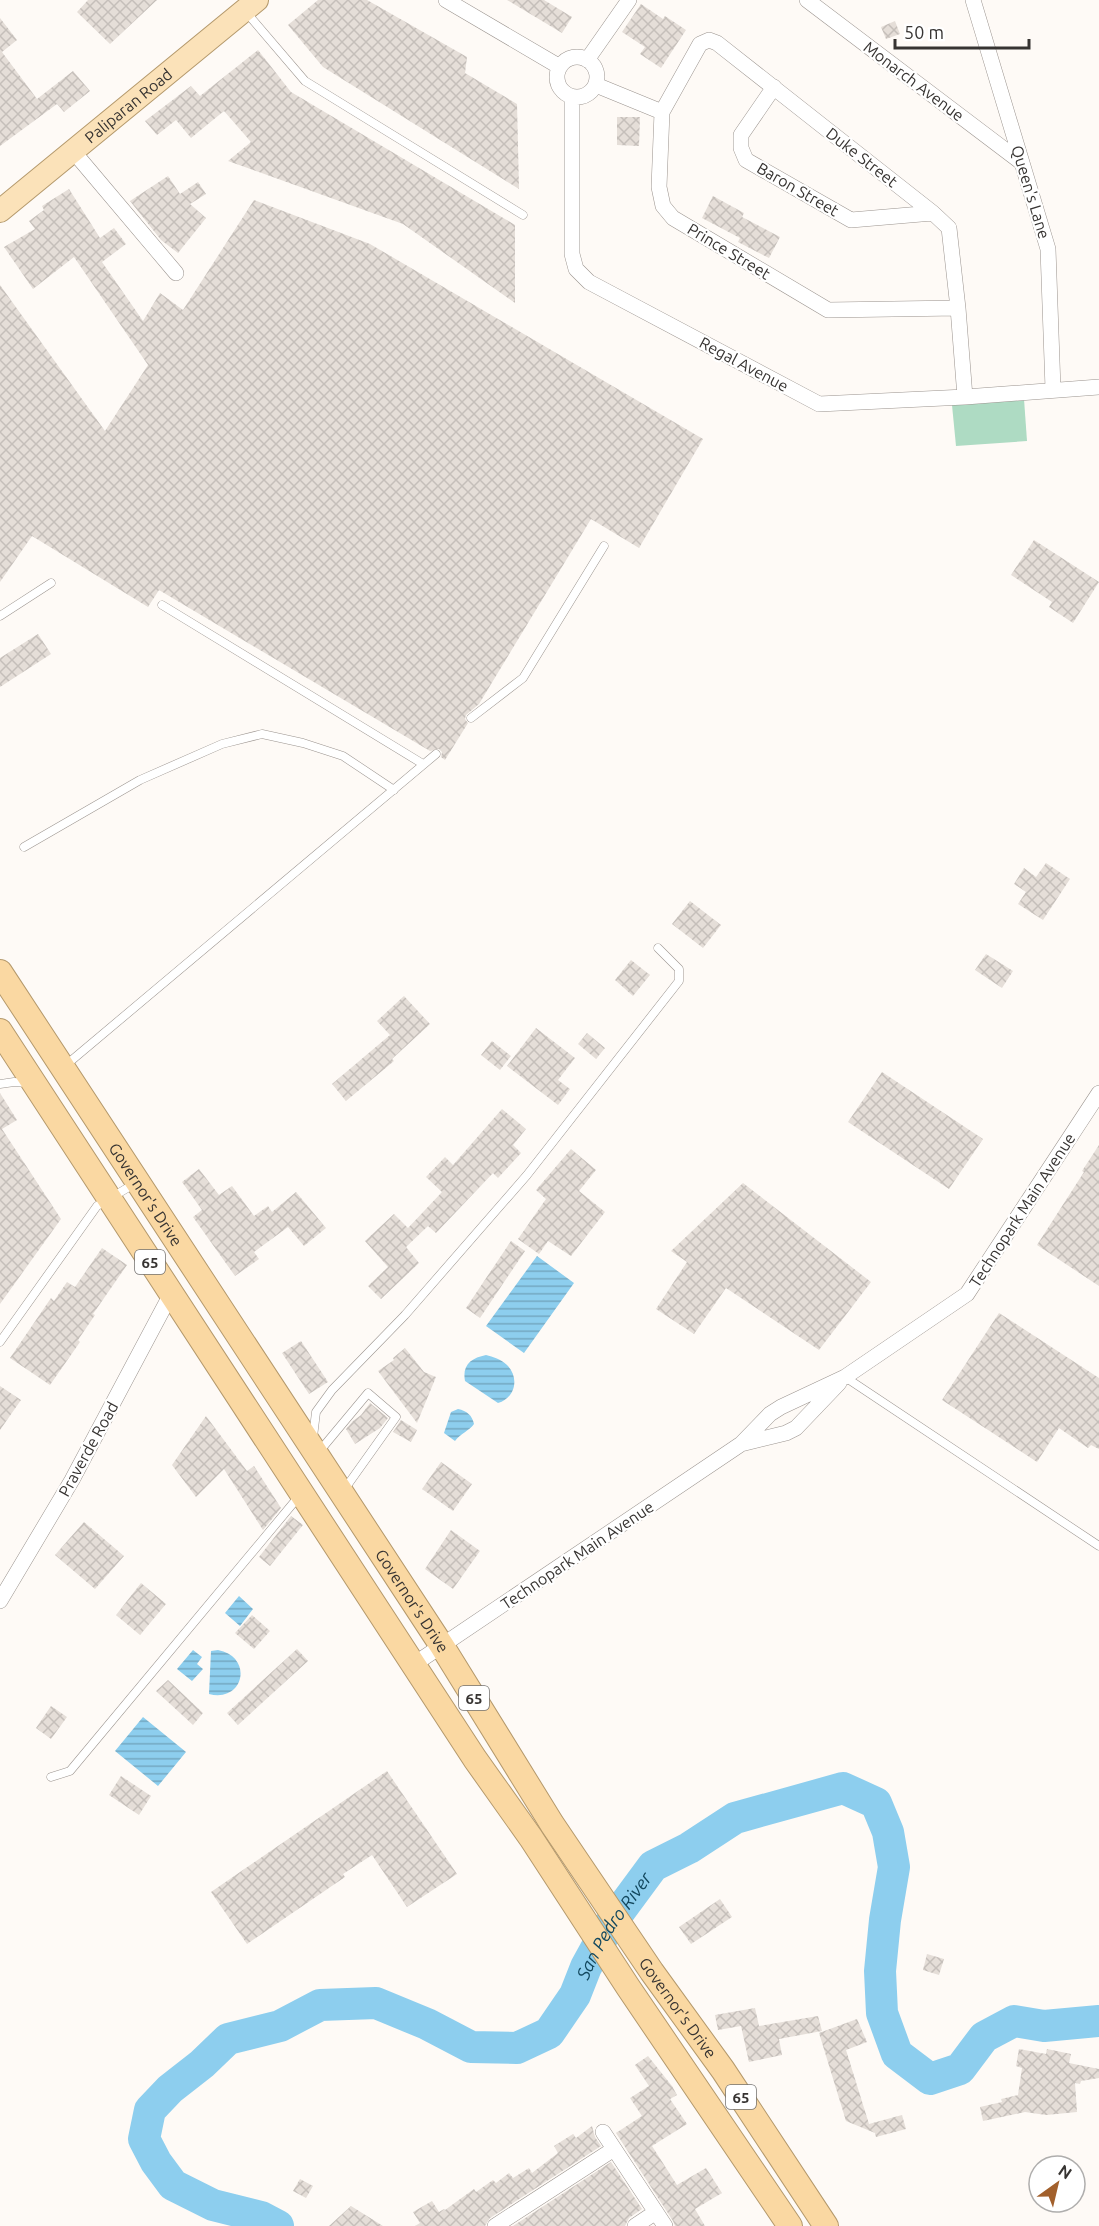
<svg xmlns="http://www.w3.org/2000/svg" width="1099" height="2226" font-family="Ubuntu,sans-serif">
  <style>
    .garden { fill: #aedbc3 }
    .water { fill: url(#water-rules) }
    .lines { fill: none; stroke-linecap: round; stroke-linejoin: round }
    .river { stroke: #8dceee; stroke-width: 32 }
    .building { fill: url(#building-cross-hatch) }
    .service-casing { stroke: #9b948f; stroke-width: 9 }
    .minor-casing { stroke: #9b948f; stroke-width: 16 }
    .primary-casing { stroke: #b4996c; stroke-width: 24 }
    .trunk-casing { stroke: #b4996c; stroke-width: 26 }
    .service { stroke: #fff; stroke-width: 8 }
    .minor { stroke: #fff; stroke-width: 15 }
    .primary { stroke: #fbe2b9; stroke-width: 22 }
    .trunk { stroke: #fad8a2; stroke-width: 24 }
    .labels { text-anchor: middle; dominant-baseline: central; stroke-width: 4.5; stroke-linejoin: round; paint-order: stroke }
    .shield { fill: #fff; stroke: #737170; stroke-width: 1.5 }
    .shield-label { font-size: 15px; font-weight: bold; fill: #373432 }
    .street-label { font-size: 16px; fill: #373432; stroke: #fff }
    .water-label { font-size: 18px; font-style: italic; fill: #13485e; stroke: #fff }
  </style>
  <defs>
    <pattern id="water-rules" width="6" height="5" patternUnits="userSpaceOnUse" patternTransform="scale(1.5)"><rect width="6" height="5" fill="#8dceee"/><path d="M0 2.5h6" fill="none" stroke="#74a8c1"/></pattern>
    <pattern id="building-cross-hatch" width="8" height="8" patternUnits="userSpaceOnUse" patternTransform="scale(1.5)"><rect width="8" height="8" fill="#e5ded8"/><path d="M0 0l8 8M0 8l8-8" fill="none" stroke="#c5bfba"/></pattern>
  </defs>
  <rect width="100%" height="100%" fill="#fefaf6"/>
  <path class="garden" d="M1024,399L1027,441L956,446L952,405Z"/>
  <path class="water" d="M537,1256L574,1283L524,1353L486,1326Z
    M486,1355C493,1357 501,1359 507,1365C520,1378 515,1398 498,1403L465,1381C462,1365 471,1358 486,1355Z
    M458,1409C467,1411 472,1415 474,1424C469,1431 461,1433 455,1441L444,1433L451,1412Z
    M239,1596L253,1609L240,1626L225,1613Z
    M193,1650L202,1657L197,1664L203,1669L192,1681L177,1669Z
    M218,1650C254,1657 244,1703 209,1694L211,1651Z
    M143,1717L186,1752L158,1786L115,1751Z"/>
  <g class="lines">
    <path class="river" id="s1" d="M278,2226L261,2217L213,2205L173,2185L156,2162L144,2139L150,2110L170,2089L202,2064L228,2039L280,2026L320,2005L376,2003L427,2024L471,2047L517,2048L549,2033L575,1995L586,1967L608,1927L653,1866L689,1848L735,1818L843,1788L876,1803L888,1832L894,1867L885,1920L880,1971L882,2013L897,2054L930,2079L960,2069L984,2037L1014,2021L1044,2026L1099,2021"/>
  </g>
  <path class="building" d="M88,0H157L110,44L77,12Z
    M318,0H367L467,57L465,73L517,104L519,189L323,67L288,25Z
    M507,0H544L572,17L562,33Z
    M641,4L663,19L665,16L686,30L661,68L640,54L645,47L622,32Z
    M0,18L17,40L2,52L37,99L73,71L90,91L64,112L57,104L0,146Z
    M895,21L900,34L886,39L881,27Z
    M258,50L291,92L515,225V303L403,224L228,161L251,142L224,111L191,138L176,120L157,135L145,121L191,86L200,96Z
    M617,117H640L639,146L617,145Z
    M168,176L180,194L198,182L206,194L190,204L206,218L178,253L161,240L130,201Z
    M69,189L100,238L114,228L126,244L102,262L143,321L160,293L183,310L254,200L370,244L703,439L639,548L591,519L479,704L466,715L465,719L468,723L445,760L441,757L442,752L439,749L430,751L159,590L148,607L32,536L0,582V285L105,431L148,365L74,257L33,289L4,247L35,229L29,221L44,210L42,206Z
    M713,196L744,213L742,217L780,237L769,258L738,242L740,238L702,218Z
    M1034,540L1099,582L1073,623L1049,607L1052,602L1011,575Z
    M38,634L51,654L0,687V658Z
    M1046,863L1070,879L1043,920L1018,904L1026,892L1014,884L1024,868L1036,877Z
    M690,901L721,925L703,948L672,924Z
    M986,954L1013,971L1002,988L975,970Z
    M631,960L650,975L633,996L615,980Z
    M404,996L430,1024L392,1059L394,1061L346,1101L332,1084L390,1035L377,1021Z
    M536,1028L575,1058L558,1080L570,1089L558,1105L507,1066Z
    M587,1033L605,1048L596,1059L578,1044Z
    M492,1041L511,1056L500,1070L481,1055Z
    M882,1072L983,1139L949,1189L848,1122Z
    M0,1093L17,1120L2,1129L61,1219L0,1304Z
    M502,1109L526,1129L513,1145L521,1153L498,1178L493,1173L436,1233L428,1226L406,1247L419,1263L381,1299L368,1286L388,1267L365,1241L394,1214L408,1228L442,1192L426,1177L445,1157L453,1165Z
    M1099,1145V1286L1037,1245L1084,1172L1082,1171Z
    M571,1149L596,1170L579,1191L605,1212L571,1256L548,1241L539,1254L518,1239L546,1199L536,1190Z
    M199,1169L219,1195L232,1186L254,1216L268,1206L272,1212L296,1192L326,1228L304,1246L288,1227L254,1252L259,1259L235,1276L193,1217L202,1210L182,1182Z
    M743,1183L871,1282L819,1350L726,1288L694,1334L656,1309L687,1262L671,1251Z
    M511,1241L525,1251L480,1318L466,1308Z
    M102,1248L127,1265L93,1314L95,1315L78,1340L80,1342L50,1385L10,1358L51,1298L54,1301L67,1282L75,1287Z
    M999,1313L1099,1378V1449L1091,1445L1088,1448L1059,1428L1037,1462L942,1400Z
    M301,1341L328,1382L309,1394L282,1353Z
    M405,1348L424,1372L436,1377L417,1423L378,1371L394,1360L393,1358Z
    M0,1386L21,1400L0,1430Z
    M370,1403L388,1418L380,1428L355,1444L346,1429L353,1421L361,1415Z
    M206,1416L247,1471L254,1466L281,1508L263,1530L224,1469L196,1497L172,1465Z
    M401,1420L417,1430L411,1442L393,1432Z
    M441,1462L472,1484L453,1511L422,1489Z
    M291,1516L303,1525L270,1566L259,1557Z
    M84,1522L124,1556L95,1589L55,1555Z
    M451,1530L480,1551L453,1589L425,1569Z
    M141,1583L166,1604L140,1635L116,1615Z
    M252,1615L270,1631L254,1649L235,1633Z
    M297,1649L308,1661L238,1725L227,1713Z
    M168,1680L203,1713L193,1725L156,1691Z
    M51,1706L67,1717L51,1739L36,1728Z
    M387,1771L457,1874L407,1907L372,1855L343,1874L345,1877L247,1944L211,1892Z
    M121,1776L151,1796L139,1815L109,1795Z
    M720,1899L732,1917L691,1944L679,1927Z
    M927,1954L944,1959L939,1975L923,1970Z
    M755,2008L759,2026L818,2016L822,2031L779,2039L782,2055L749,2062L741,2026L718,2030L715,2015Z
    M857,2019L867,2042L846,2050L869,2124L902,2115L906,2129L876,2137L875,2133L846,2121L819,2033Z
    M1019,2049L1046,2054L1047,2049L1071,2054L1069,2063L1099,2069V2078L1081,2081L1080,2084L1075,2083L1077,2112L1046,2115L1025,2112L983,2121L980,2107L1002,2102L1001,2099L1018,2095L1022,2068L1016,2066Z
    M648,2056L672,2086L677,2095L670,2099L687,2124L652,2146L677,2185L706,2168L722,2193L695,2209L705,2226H675L673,2221L616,2133L642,2116L630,2098L649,2086L635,2065Z
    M592,2126L595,2137L601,2146L490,2218L485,2226H415L420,2223L413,2212L432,2201L439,2212L444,2209L445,2210L474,2189L476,2192L493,2180L496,2183L509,2173L513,2178L529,2168L532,2173L558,2153L554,2146L573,2134L576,2138Z
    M611,2162L642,2209L629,2218L625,2226H513Z
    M300,2179L313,2186L306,2198L293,2191Z
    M351,2206L383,2226H329Z"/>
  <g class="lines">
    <g class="service-casing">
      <path id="service" d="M246,12L305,81L523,215
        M162,605L423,764
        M0,616L51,583
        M471,718L523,678L604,546
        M24,847L140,780L222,744L262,734L303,743L343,756L394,790
        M66,1065L436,754
        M0,1084L14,1082L28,1083
        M0,1342L97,1206L134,1184
        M845,1377L1099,1546
        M313,1437L316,1412L332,1390L405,1315L527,1175L679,981V969L658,948
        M318,1453L368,1393L396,1417L344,1490
        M51,1777L70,1771L300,1495"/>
    </g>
    <g class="minor-casing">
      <path id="minor" d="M446,0L560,67
        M807,0L1021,162
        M973,0L1048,249L1053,389
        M557 77a20 20 0 1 1 40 0a20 20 0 1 1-40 0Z
        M587,60L629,0
        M596,85L662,112
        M774,87L741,135V148L746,160L851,220L933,213
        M572,97V254L576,269L589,282L819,404L965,397L1099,387
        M73,151L176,273
        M958,308L828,310L673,218L663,206L659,187L662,112L700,44L709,40L717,43L933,213L949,228L958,308L965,397
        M741,1444L786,1433L796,1428L839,1383
        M0,1601L72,1480L171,1294
        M413,1665L741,1444L770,1414L781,1407L845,1377L967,1294L1099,1093
        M603,2132L665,2226
        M495,2226L614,2149
        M635,2226L656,2212"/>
    </g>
    <g class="primary-casing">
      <g id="primary">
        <path id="s2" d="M0,211L257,0"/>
      </g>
    </g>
    <g class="trunk-casing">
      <g id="trunk">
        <path id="s3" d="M0,972L442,1646L552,1824L652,1972L723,2070L826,2226"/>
        <path d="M0,1031L475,1759L531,1838L628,1987L790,2226"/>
      </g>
    </g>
    <use href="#service" class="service"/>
    <use href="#minor" class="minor"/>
    <use href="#primary" class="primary"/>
    <use href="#trunk" class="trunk"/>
  </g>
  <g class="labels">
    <g class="shield">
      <rect x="135" y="1250" width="30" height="24" rx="4.5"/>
      <rect x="459" y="1686" width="30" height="24" rx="4.5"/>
      <rect x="726" y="2085" width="30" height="24" rx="4.5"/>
    </g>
    <g class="shield-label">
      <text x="150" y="1262">65</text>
      <text x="474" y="1698">65</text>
      <text x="741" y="2097">65</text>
    </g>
    <g class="street-label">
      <text transform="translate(914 81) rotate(37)">Monarch Avenue</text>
      <text stroke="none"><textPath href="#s2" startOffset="166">Paliparan Road</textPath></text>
      <text transform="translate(862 157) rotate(38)">Duke Street</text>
      <text transform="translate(798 189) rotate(30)">Baron Street</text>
      <text transform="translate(1031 192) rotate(73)">Queen's Lane</text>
      <text transform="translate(729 251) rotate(31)">Prince Street</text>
      <text transform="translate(744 364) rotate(28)">Regal Avenue</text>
      <text stroke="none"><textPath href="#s3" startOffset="266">Governor's Drive</textPath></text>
      <text transform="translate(1022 1210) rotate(-57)">Technopark Main Avenue</text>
      <text transform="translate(88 1449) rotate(-61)">Praverde Road</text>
      <text transform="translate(577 1555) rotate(-34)">Technopark Main Avenue</text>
      <text stroke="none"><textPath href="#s3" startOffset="752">Governor's Drive</textPath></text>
      <text stroke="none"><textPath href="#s3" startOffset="1238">Governor's Drive</textPath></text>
    </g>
    <g class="water-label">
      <text stroke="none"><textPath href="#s1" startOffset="770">San Pedro River</textPath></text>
    </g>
  </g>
  <g transform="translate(1057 2184) rotate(34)"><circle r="28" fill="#ffffff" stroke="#afaead" stroke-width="1.5"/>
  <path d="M0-4.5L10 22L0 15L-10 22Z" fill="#a2602c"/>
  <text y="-9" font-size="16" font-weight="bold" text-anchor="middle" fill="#373432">N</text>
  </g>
  <path d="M895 39v9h134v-9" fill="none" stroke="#373432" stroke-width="3"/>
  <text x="904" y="39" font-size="18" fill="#373432" stroke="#ffffff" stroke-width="4.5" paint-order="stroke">50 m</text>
</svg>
